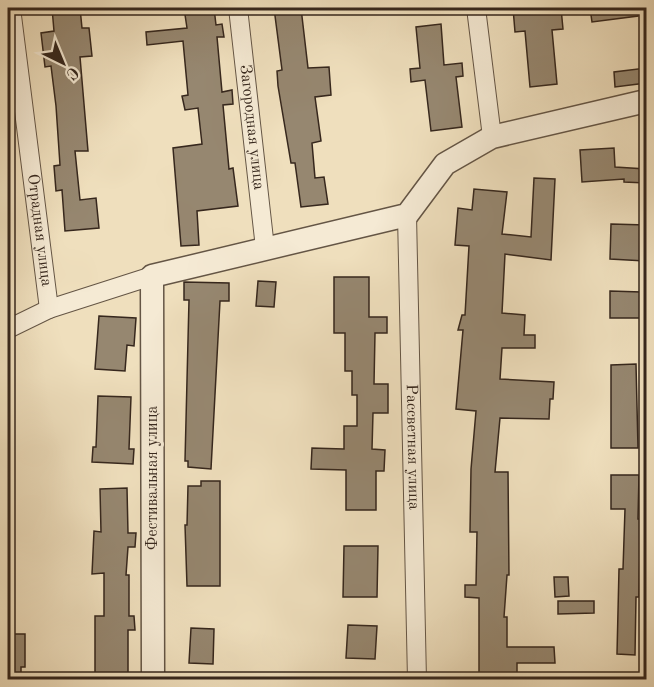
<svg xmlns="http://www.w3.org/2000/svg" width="654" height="687" font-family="'Old Standard TT',serif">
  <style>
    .building { fill: #968770; stroke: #36271d; stroke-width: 1.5 }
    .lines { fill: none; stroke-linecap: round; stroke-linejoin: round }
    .minor-casing { stroke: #645545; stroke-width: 20 }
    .tertiary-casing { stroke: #645545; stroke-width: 25 }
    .minor { stroke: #f5ead4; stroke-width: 18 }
    .tertiary { stroke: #f5ead4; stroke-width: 22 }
    .labels { text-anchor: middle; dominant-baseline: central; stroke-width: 6; stroke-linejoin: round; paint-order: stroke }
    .street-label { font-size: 16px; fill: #36271d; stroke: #f5ead4 }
  </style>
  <rect width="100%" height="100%" fill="#efdfbd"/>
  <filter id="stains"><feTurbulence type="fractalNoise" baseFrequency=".00333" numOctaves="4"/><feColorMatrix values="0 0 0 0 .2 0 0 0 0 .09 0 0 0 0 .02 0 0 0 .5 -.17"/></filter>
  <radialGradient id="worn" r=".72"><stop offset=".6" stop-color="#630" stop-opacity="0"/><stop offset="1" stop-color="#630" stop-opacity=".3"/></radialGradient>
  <path class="building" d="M52,8H80L82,28H89L92,56L80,57L88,151H75L80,200L96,198L99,228L65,231L62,190L56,191L54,166L60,165L56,106L51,66L45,67L41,33L54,31Z
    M184,8H214L216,25L222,24L224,37H217L222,92L232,90L233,104L223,105L229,169L233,168L238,206L197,211L199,245L181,246L173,148L202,144L198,108L185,110L182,96L188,95L183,41L147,45L146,32L187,28Z
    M274,8H301L308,68L329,67L331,95L315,97L321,141L312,143L315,178L324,177L328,204L301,207L295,163H291L278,86L277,71L282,70Z
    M513,8H561L563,29L552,30L557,84L530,87L525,31L515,32Z
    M590,8H637L638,16L592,22Z
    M441,24L444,65L462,63L463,76L456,77L462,127L431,131L425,80L411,82L410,69L420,68L416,27Z
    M646,68V83L615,87L614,72Z
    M614,148L615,167L646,169V183L624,182V179L582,182L580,150Z
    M534,178L555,179L551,260L505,254L502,313L525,315L524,335H535V348H502L500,379L554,382L553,399H550L549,419L500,418L495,472H508L509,575H507L504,617H507V647H554L555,663H517V680H502V677L479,676V598L465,597V585H476L477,532H470L471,469L476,411L456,409L463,330H458L462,315H465L469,246L455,245L458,208L472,210L474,189L507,192L502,234L531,237Z
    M611,224L646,225L645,261L610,259Z
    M334,277H369V317H387V333H375L374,384H388V413H373L372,449L385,450L384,471H376V510H346V470L311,469L312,448L344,449V426H357V395H352V371H345V333H334Z
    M258,281L276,282L274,307L256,306Z
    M184,282L229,283V301H220L211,469L188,467V461H185L189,300H184Z
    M610,291L641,292L640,318H610Z
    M99,316L136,318L134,346L127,345L125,371L95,369Z
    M636,364L638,448H611V365Z
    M98,396L131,397L129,449H134L133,464L92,462L93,447H96Z
    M611,475H639L638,519H646V550H640L639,597H636L635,655L617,654L619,569H623L625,509H611Z
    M201,481H220V586H187L185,525H187L188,486H201Z
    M127,488L128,533H136L135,547H128L126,575H129V616H134L135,630H128V680H95V616H104V573L92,574L94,531L101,532L100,489Z
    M344,546H378L377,597H343Z
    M554,577H568L569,596L555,597Z
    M558,601H594V613L558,614Z
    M348,625L377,626L375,659L346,658Z
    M191,628L214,629L213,664L189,663Z
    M8,634H25V667H21V680H8Z"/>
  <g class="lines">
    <g class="minor-casing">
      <g id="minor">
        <path id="s1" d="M11,8L49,309"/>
        <path id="s2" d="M238,8L265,248"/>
        <path d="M476,8L492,137"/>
        <path id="s3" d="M407,215L417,680"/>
        <path d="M8,329L49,309L152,276"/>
      </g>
    </g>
    <g class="tertiary-casing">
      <path id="tertiary" d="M153,680L152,276L407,215L445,164L492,137L646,101"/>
    </g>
    <use href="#minor" class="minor"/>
    <use href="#tertiary" class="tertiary"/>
  </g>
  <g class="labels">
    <g class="street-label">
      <text stroke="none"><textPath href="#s2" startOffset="120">Загородная улица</textPath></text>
      <text stroke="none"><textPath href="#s1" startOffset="224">Отрадная улица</textPath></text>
      <text stroke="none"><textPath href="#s3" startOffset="232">Рассветная улица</textPath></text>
      <text transform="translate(153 478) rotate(-90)">Фестивальная улица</text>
    </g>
  </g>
  <rect width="654" height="687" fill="none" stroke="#efdfbd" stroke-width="30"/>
  <rect x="9" y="9" width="636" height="669" fill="none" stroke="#36271d" stroke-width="3"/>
  <rect x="15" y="15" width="624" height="657" fill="none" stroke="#36271d" stroke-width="1.5"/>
  <g transform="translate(63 63) rotate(137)" stroke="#f5ead4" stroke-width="4.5" paint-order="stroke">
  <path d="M0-4.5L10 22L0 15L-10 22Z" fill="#36271d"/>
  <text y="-9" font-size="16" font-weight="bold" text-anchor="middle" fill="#36271d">С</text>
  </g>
  <rect width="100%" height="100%" filter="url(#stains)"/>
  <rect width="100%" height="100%" fill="url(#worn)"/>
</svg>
